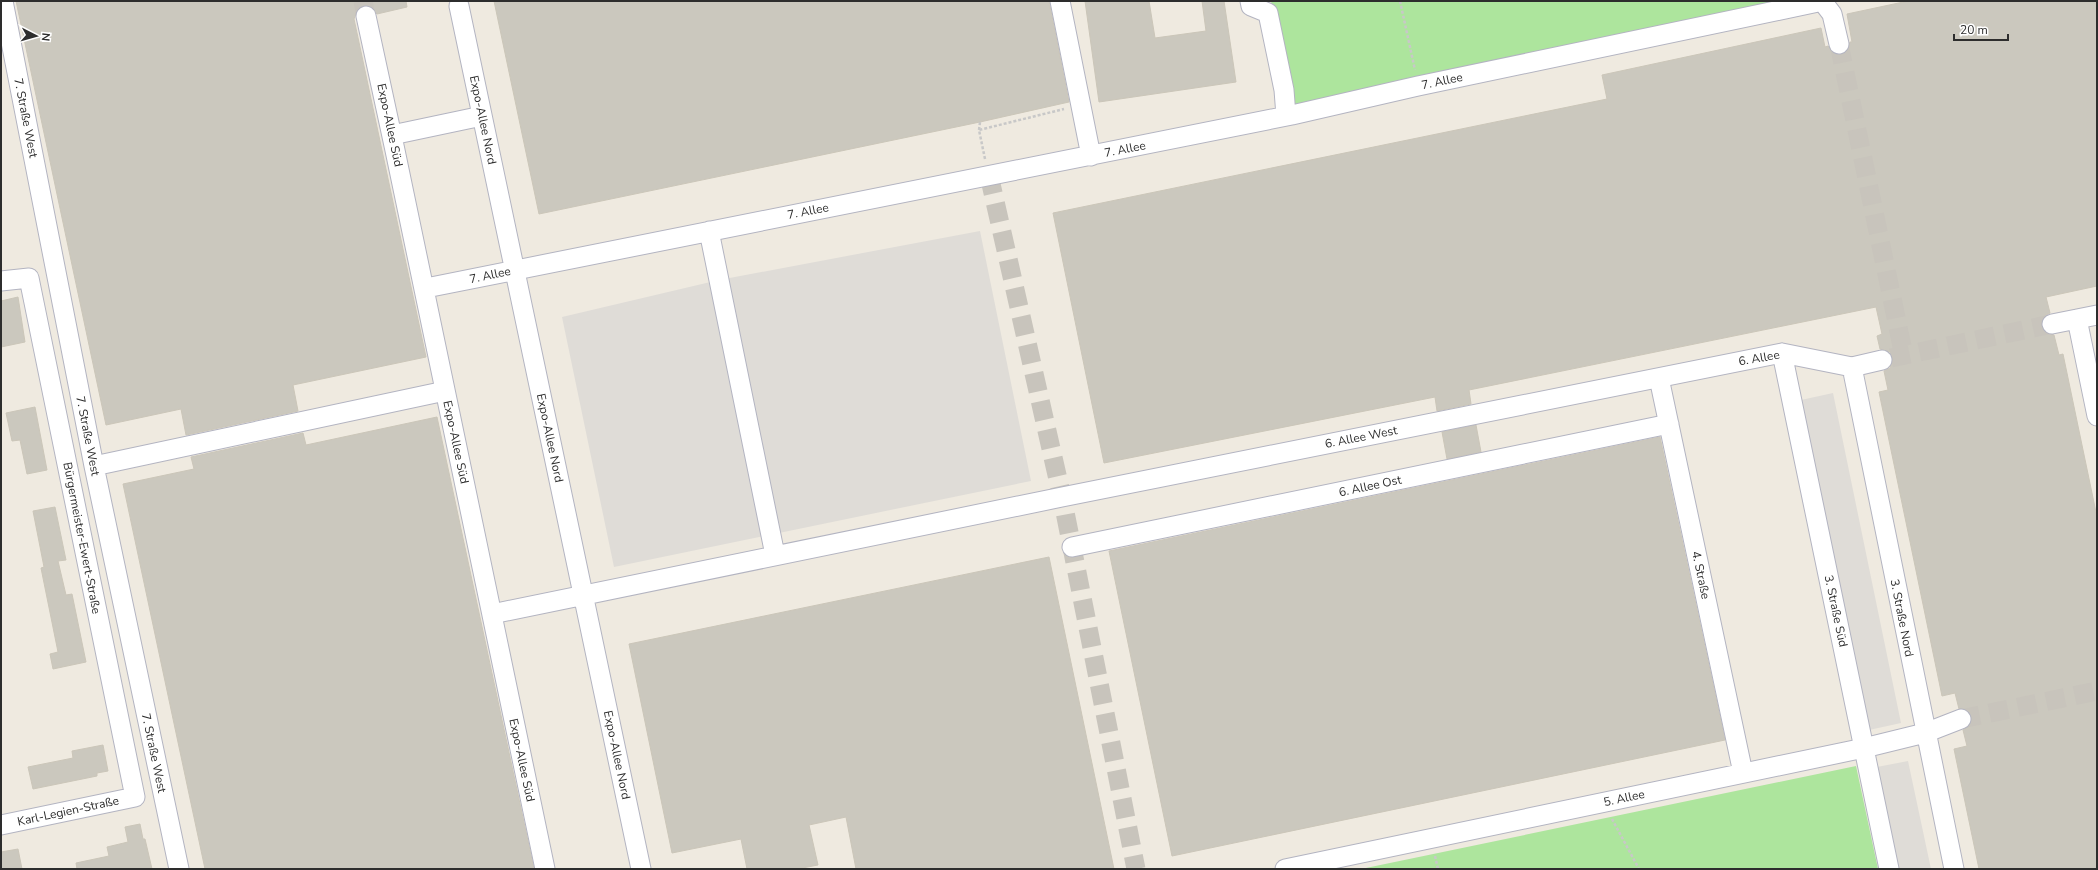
<svg xmlns="http://www.w3.org/2000/svg" width="2098" height="870" font-family="'Nunito Sans',sans-serif">
  <style>
    .green { fill: #ade59d }
    .plaza { fill: #dfdcd7 }
    .building { fill: #cbc8be; stroke: #cbc6b9 }
    .lines { fill: none; stroke-linecap: round; stroke-linejoin: round }
    .minor-tunnel { stroke: #c8c4bc; stroke-width: 19; stroke-dasharray: 19 10; stroke-linecap: butt }
    .minor-casing { stroke: #b3b4c1; stroke-width: 21 }
    .path { stroke: #c8c8c8; stroke-width: 2.5; stroke-dasharray: 3 2; stroke-linecap: butt }
    .minor { stroke: #fff; stroke-width: 19 }
    .labels { text-anchor: middle; dominant-baseline: central; stroke-width: 4; stroke-linejoin: round; paint-order: stroke }
    .street-label { font-size: 12px; fill: #2d2d2d; stroke: #fff }
  </style>
  <rect width="100%" height="100%" fill="#efeae0"/>
  <path class="green" d="M1271,1H1823L1292,115Z
    M1856,766L1878,869H1361Z"/>
  <path class="plaza" d="M980,231L1031,481L614,567L562,317L719,280Z
    M1833,393L1901,723L1869,730L1801,400Z
    M1908,761L1931,869H1899L1877,767Z"/>
  <path class="building" d="M16,1H406L407,7L377,14L370,6L363,5L358,8L354,19L426,357L293,385L298,411L186,435L181,409L106,425Z
    M494,1H1049L1069,102L980,122L539,214Z
    M1085,1H1149L1155,38L1206,31L1202,1H1224L1236,82L1099,102Z
    M1908,1H2097V286L2046,297L2050,313L2044,316L2041,326L2044,332L2054,335L2059,355L2063,354L2097,517V869H1979L1954,749L1967,746L1963,730L1970,726L1971,715L1968,710L1959,709L1955,693L1942,696L1879,392L1888,390L1884,371L1890,368L1893,358L1890,352L1880,349L1877,336L1882,334L1876,307L1469,390L1471,404L1437,411L1435,397L1104,463L1053,213L1607,99L1602,75L1821,28L1825,47L1828,46L1835,54L1842,55L1847,52L1850,42H1852L1847,14Z
    M18,297L25,342L1,347V301Z
    M35,407L47,470L27,474L20,440L12,441L6,413Z
    M437,417L534,869H205L123,484L194,469L191,457L303,433L306,445Z
    M1476,425L1481,452L1447,459L1442,432Z
    M1660,437L1725,740L1172,856L1109,551Z
    M55,507L66,560L58,561L66,595L72,594L86,662L53,669L50,654L58,652L41,568L44,567L33,511Z
    M1049,557L1114,869H856L846,817L809,825L818,865L797,869H747L741,839L672,853L629,644Z
    M103,745L108,771L97,773V776L33,789L28,767L73,758L72,751Z
    M140,824L143,839H145L152,869H77L76,863L109,856L107,847L128,842L125,827Z
    M18,849L22,869H1V852Z"/>
  <g class="lines">
    <path class="minor-tunnel" d="M363,1L366,16
      M1839,44L1904,356
      M989,175L1062,497L1136,869
      M1891,358L2052,324
      M1961,719L2097,691"/>
    <g class="minor-casing">
      <path id="minor" d="M3,1L94,466L179,869
        M1060,1L1091,156
        M1250,1L1251,6L1268,13L1284,90L1286,116
        M1822,1L1832,14L1839,44
        M459,6L641,869
        M366,16C428,300 486,585 545,869
        M392,135L482,116
        M709,231L775,555
        M1,281L29,278L135,797L1,825
        M426,288L1292,115L1418,86L1823,1
        M2077,319L2097,416
        M2052,324L2097,315
        M1782,353L1889,869
        M1852,367L1954,869
        M1659,378L1743,773
        M94,466L445,391
        M1072,547L1669,424
        M492,614L1062,497L1782,353L1852,367L1882,360
        M1285,869L1864,748L1925,733L1961,719"/>
    </g>
    <path class="path" d="M1400,1L1415,70
      M979,130L980,122
      M985,159L979,130L1064,109
      M1612,819L1639,869
      M1435,856L1438,869"/>
    <use href="#minor" class="minor"/>
  </g>
  <g class="labels">
    <g class="street-label">
      <text transform="translate(1442 81) rotate(-12)">7. Allee</text>
      <text transform="translate(26 118) rotate(79)">7. Straße West</text>
      <text transform="translate(483 120) rotate(78)">Expo-Allee Nord</text>
      <text transform="translate(390 125) rotate(78)">Expo-Allee Süd</text>
      <text transform="translate(1125 149) rotate(-11)">7. Allee</text>
      <text transform="translate(808 211) rotate(-11)">7. Allee</text>
      <text transform="translate(490 275) rotate(-12)">7. Allee</text>
      <text transform="translate(1759 358) rotate(-10)">6. Allee</text>
      <text transform="translate(88 436) rotate(79)">7. Straße West</text>
      <text transform="translate(1361 437) rotate(-11)">6. Allee West</text>
      <text transform="translate(550 438) rotate(78)">Expo-Allee Nord</text>
      <text transform="translate(456 442) rotate(78)">Expo-Allee Süd</text>
      <text transform="translate(1370 486) rotate(-12)">6. Allee Ost</text>
      <text transform="translate(82 538) rotate(79)">Bürgermeister-Ewert-Straße</text>
      <text transform="translate(1701 575) rotate(78)">4. Straße</text>
      <text transform="translate(1836 611) rotate(78)">3. Straße Süd</text>
      <text transform="translate(1902 618) rotate(79)">3. Straße Nord</text>
      <text transform="translate(154 753) rotate(78)">7. Straße West</text>
      <text transform="translate(617 755) rotate(78)">Expo-Allee Nord</text>
      <text transform="translate(522 760) rotate(78)">Expo-Allee Süd</text>
      <text transform="translate(1624 798) rotate(-12)">5. Allee</text>
      <text transform="translate(68 811) rotate(-12)">Karl-Legien-Straße</text>
    </g>
  </g>
  <rect width="2098" height="870" fill="none" stroke="#2d2d2d" stroke-width="4"/>
  <g transform="translate(36 36) rotate(96)" stroke="#ffffff" stroke-width="3" paint-order="stroke">
  <path d="M0-3L7 15L0 10L-7 15Z" fill="#2d2d2d"/>
  <text y="-6" font-size="11" font-weight="bold" text-anchor="middle" fill="#2d2d2d">N</text>
  </g>
  <path d="M1954 34v6h54v-6" fill="none" stroke="#2d2d2d" stroke-width="2"/>
  <text x="1960" y="34" font-size="12" fill="#2d2d2d" stroke="#ffffff" stroke-width="3" paint-order="stroke">20 m</text>
</svg>
